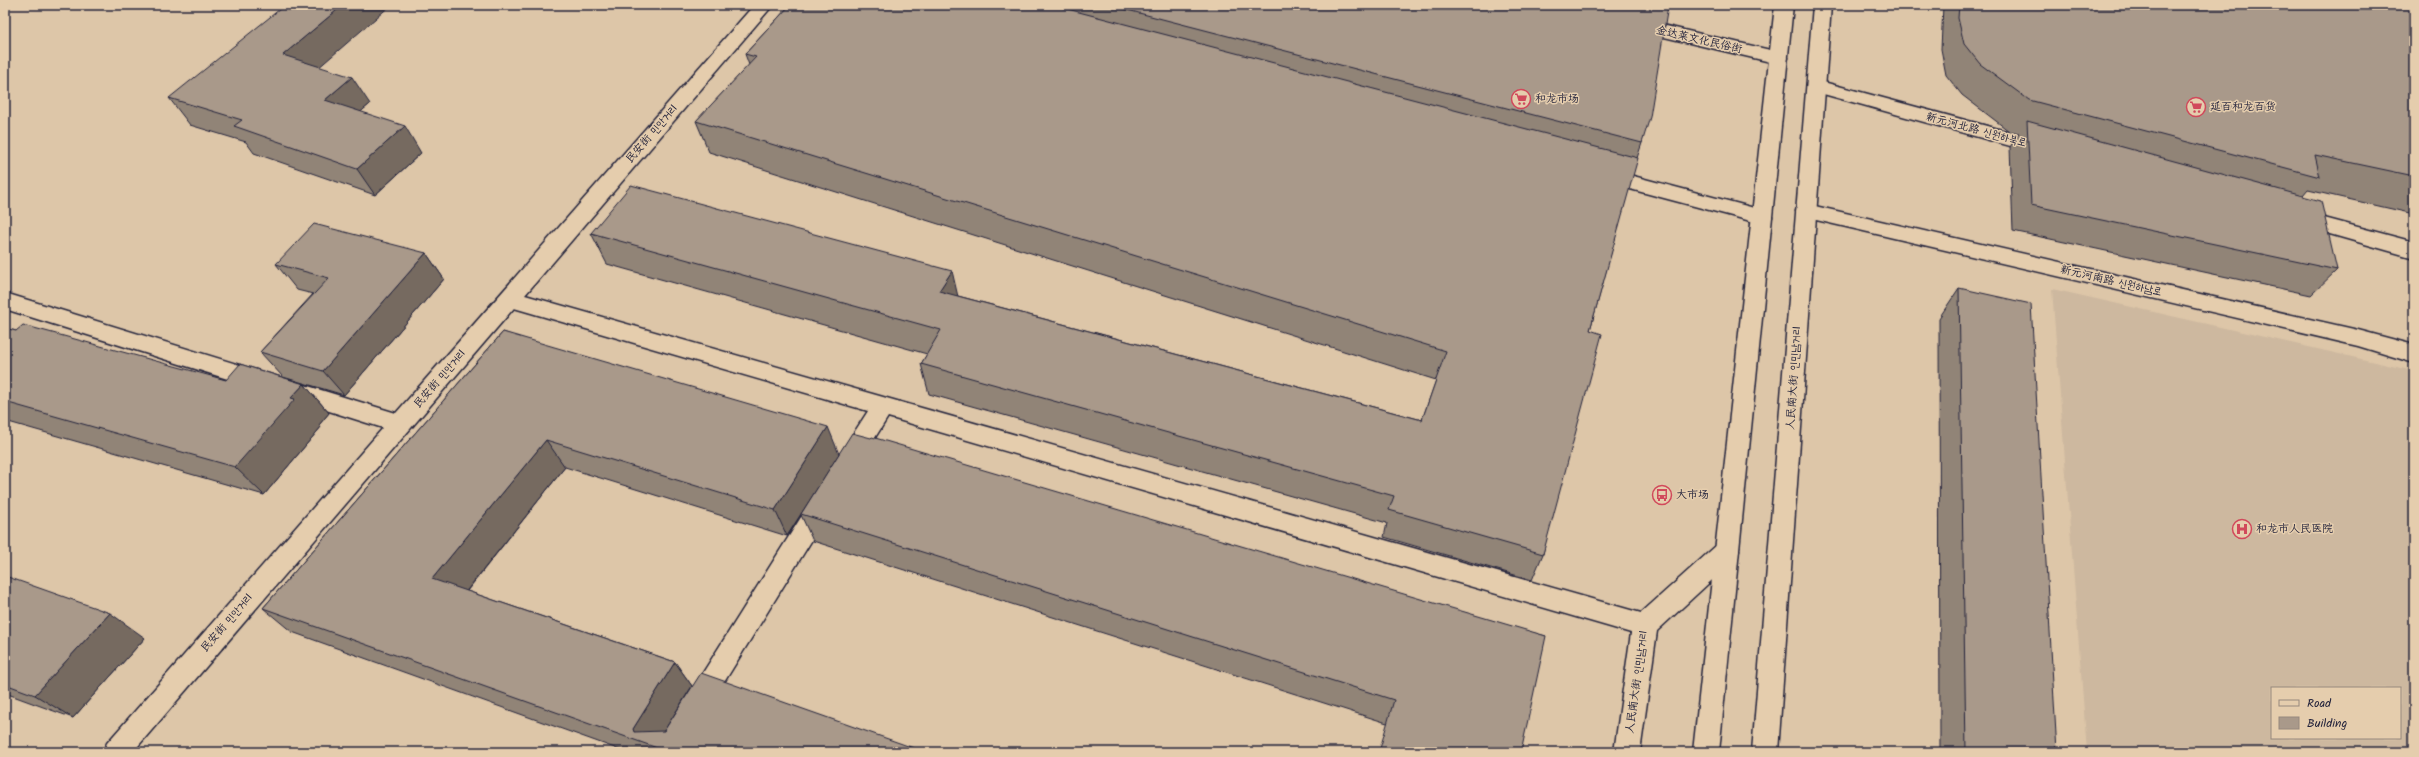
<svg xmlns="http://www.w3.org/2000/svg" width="2419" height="757" font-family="Kalam,'LXGW WenKai TC','Poor Story',sans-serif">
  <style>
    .built { fill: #cdb89f; fill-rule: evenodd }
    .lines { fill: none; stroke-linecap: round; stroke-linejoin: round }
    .minor-casing { stroke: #22223b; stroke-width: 3 }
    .major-casing { stroke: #22223b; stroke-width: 3 }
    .minor { fill: #e5cdad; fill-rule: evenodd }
    .major { fill: #e5cdad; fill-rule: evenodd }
    .wall { fill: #918477; stroke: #22223b }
    .shaded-wall { fill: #766b61; stroke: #22223b }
    .building { fill: #a9998a; stroke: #22223b }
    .labels { text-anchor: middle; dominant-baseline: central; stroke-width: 3; stroke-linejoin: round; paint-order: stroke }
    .street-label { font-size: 11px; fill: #22223b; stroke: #e5cdad }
    .poi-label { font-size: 11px; fill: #22223b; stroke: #e5cdad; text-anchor: start }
  </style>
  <rect width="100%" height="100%" fill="#ddc6a8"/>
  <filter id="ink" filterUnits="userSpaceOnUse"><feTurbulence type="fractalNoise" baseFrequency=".025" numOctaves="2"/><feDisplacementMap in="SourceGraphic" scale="8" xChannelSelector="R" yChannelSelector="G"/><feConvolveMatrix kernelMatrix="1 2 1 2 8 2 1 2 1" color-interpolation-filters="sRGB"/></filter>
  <g filter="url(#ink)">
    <path class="built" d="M2052,289L2414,371V752H2087ZM2272,688H2400V738H2272Z"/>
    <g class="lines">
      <g class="minor-casing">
        <path id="minor" d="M754,5H773L525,295L1641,613L1718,544L1727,540L1736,544L1739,551L1736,558L1657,631L1640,752H1614L1631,633L888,417L856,468L848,471L840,468L836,461L868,411L514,308L133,752H103L107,743L383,428L5,309V293L396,413Z
          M1636,19L1779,52L1785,54L1788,58L1785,62L1779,64L1630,29L1627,25L1630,21Z
          M1816,80L2043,141L2050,143L2053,148L2050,153L2043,155L1809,90L1807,86L1809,82Z
          M1603,168L1762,210L1769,212L1772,217L1769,222L1762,224L1596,180L1593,175L1596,170Z
          M1806,204L2358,330L2414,345V363L2358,346L1799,216L1796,211L1799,206Z
          M2298,211L2414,242V258L2291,223L2288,218L2291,213Z
          M823,492L831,495L835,502L831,509L681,752H653L815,495Z"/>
      </g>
      <g class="major-casing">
        <path id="major" d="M1775,5H1793L1719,752H1693Z
          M1813,5H1831L1778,752H1752Z"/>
      </g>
      <use href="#minor" class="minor"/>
      <use href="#major" class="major"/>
    </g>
    <path class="wall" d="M790,5H1666L1642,143L1637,158L1590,330L1543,554L1532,580L1384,537L1387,523L929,394L921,364L927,354L607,264L591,233L958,296L1422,420L1436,380L709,152L696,121L749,65L745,54Z
      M1943,5H2414V214L2308,190L2303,196L2337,270L2311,295L2013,231L2010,147L2019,133L2009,131L1962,95L1946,75L1941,49Z
      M319,67L370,104L360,112L421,153L375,195L254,153L246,142L190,125L169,98Z
      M426,253L444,279L344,395L283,377L260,352L313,294L297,290L276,264Z
      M1959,288L2057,752H1940L1939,318Z
      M5,328L16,331L226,380L304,384L329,413L319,425L321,427L264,495L5,421Z
      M503,332L839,454L1546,636L1387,723L813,541L801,515L787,536L565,467L467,591L675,662L692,686L664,731L925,752H626L292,632L263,608Z
      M5,576L145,638L73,718L5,693Z"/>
    <path class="shaded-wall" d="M343,5H391L302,82L283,55Z
      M352,77L370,104L343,127L325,100Z
      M405,126L421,153L375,195L357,169Z
      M426,253L444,279L344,395L323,371Z
      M952,271L959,301L939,291Z
      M304,384L329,413L319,425L321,427L264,495L235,467L291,398Z
      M828,427L839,454L787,536L775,510Z
      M546,440L565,467L456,604L432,579Z
      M110,613L145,638L73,718L35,695Z
      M675,662L692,686L654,747L634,732L633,729Z"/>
    <path class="building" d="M285,5H343L283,55L352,77L325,100L405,126L357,169L234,126L242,120L169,98Z
      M790,5H1052L1638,158L1590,330L1602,334L1543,554L1389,510L1394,496L921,364L941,330L591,233L631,185L952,271L939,291L1422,420L1446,351L696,121L756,57L745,54Z
      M1108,5H1664L1668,6L1650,117L1642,143Z
      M1959,5H2414V176L2315,155L2320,177L2029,100L1980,64L1964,44L1958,18Z
      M2027,121L2321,201L2337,270L2031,205Z
      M314,224L426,253L323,371L260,352L329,278L276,264Z
      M1959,288L2031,304L2057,752H1966Z
      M23,325L226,380L240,364L304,384L291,398L295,399L235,467L5,402V328L16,331Z
      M503,332L828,427L775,510L546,440L432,579L675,662L633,729L634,732L664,731L701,673L925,752H658L660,749L263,608Z
      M852,433L871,438L872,437L1546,636L1521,752H1379L1394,700L801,514Z
      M5,576L110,613L35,695L5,684Z"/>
  </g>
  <defs>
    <g id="supermarket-ring" transform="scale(1)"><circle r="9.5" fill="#e5cdad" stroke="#d1495b" stroke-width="1.5"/><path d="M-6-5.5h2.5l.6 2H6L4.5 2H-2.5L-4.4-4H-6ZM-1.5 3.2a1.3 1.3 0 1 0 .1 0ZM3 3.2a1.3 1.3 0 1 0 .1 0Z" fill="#d1495b"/></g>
    <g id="bus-ring" transform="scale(1)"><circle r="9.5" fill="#e5cdad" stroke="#d1495b" stroke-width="1.5"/><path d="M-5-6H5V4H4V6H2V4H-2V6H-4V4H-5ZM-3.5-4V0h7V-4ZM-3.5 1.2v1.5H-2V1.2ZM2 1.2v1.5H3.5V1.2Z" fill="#d1495b"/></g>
    <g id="hospital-ring" transform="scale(1)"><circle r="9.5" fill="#e5cdad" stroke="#d1495b" stroke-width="1.5"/><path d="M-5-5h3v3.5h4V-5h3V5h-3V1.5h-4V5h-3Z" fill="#d1495b"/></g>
  </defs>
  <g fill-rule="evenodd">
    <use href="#supermarket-ring" x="1521" y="99"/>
    <use href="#supermarket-ring" x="2196" y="107"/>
    <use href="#bus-ring" x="1662" y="495"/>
    <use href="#hospital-ring" x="2242" y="529"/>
  </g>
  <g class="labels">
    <g class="street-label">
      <text transform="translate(1699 40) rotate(13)">金达莱文化民俗街</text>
      <text transform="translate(1976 130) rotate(15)">新元河北路 신원하북로</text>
      <text transform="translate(652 134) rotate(-49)">民安街 민안거리</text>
      <text transform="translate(2111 281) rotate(13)">新元河南路 신원하남로</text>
      <text transform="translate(1794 378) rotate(-86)">人民南大街 인민남거리</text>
      <text transform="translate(440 379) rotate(-49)">民安街 민안거리</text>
      <text transform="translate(227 623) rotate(-49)">民安街 민안거리</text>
      <text transform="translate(1637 682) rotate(-82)">人民南大街 인민남거리</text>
    </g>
    <g class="poi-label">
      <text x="1535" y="99">和龙市场</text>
      <text x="2210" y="107">延百和龙百货</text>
      <text x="1676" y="495">大市场</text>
      <text x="2256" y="529">和龙市人民医院</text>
    </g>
  </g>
  <rect width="2419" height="757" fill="none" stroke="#e5cdad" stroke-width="20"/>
  <rect x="10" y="10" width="2399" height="737" fill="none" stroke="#22223b" stroke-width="1.5" filter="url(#ink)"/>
  <rect x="2271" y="687" width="130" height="52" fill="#e5cdad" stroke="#97897f"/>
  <rect x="2279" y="700" width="20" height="6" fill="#e5cdad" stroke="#97897f"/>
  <text x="2307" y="707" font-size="12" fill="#22223b">Road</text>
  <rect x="2279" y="717" width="20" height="12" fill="#a9998a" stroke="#97897f"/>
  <text x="2307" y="727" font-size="12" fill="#22223b">Building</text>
</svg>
